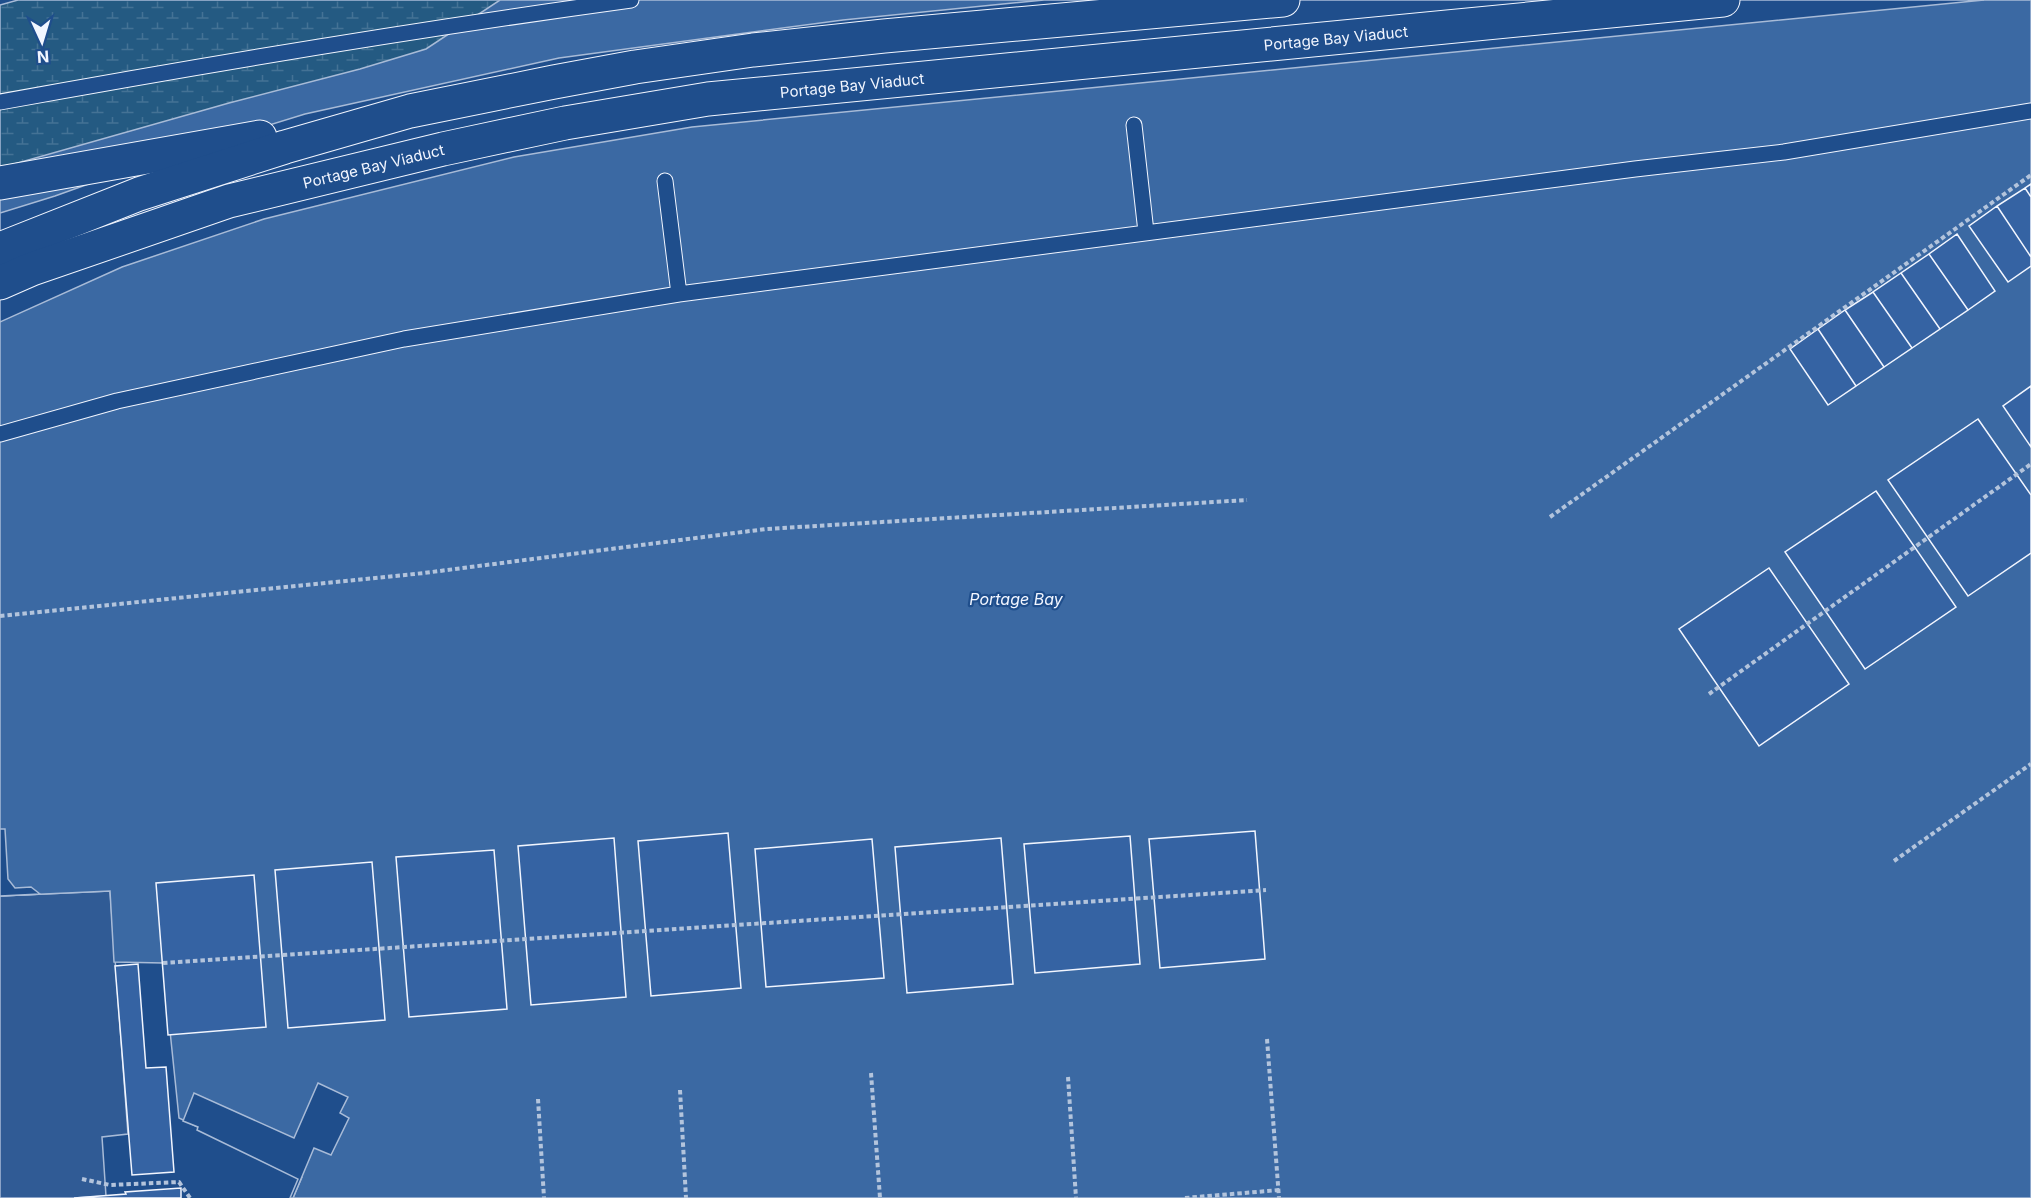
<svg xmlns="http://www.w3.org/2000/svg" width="2031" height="1198" font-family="Inter,sans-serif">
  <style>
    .wetland { fill: url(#wetland-marsh); stroke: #a8bbd7; stroke-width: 1.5 }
    .parking { fill: #305b95; stroke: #a8bbd7; stroke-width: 1.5 }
    .water { fill: #3b69a3; stroke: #a8bbd7; stroke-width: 1.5 }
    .pier { fill: #1f4e8c; stroke: #a8bbd7; stroke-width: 1.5 }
    .building { fill: #3563a3; stroke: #f2f6ff; stroke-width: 1.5 }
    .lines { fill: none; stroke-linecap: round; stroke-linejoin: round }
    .service-casing { stroke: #f2f6ff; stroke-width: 17 }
    .motorway-casing { stroke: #f2f6ff; stroke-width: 35 }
    .path { stroke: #b3c4dc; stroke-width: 4; stroke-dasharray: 4.5 3; stroke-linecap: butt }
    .service { stroke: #1f4e8c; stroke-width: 15 }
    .motorway { stroke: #1f4e8c; stroke-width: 33 }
    .labels { text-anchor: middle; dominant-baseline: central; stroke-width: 4.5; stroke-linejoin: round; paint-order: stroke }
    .street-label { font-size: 15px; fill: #f2f6ff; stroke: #1f4e8c }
    .water-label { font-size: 16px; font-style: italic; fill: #f2f6ff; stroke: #1f4e8c }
  </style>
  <defs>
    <pattern id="wetland-marsh" width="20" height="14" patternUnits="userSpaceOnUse" patternTransform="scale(1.5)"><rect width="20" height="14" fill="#245a82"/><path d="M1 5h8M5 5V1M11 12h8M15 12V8" fill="none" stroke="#447295"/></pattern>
  </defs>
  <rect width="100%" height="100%" fill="#1f4e8c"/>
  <path class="wetland" d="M18,0H1002L0,209V5Z"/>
  <path class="parking" d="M110,891L128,1134L102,1137L106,1196L74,1198H0V896Z"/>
  <path class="water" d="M500,0H2031V1198H293L302,1177L179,1118L163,963L114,962L110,891L0,896V168L229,103L360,69L426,49Z"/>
  <path class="pier" d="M1044,0H1984L692,127L514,157L264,219L122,267L0,322V213L55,196L147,163L305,114L559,58L843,20Z
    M0,829H5L8,879L15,888L31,887L40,894L0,896Z
    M318,1083L348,1097L340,1113L349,1118L331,1155L314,1148L293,1198H290L298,1179L197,1130L198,1127L183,1121L194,1093L294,1138Z"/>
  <path class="building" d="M2031,184V197L2025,188Z
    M2025,188L2031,197V257L1997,206Z
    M1997,206L2031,257V266L2008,282L1969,226Z
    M1957,234L1995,291L1968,310L1929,254Z
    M1929,254L1968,310L1940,329L1901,273Z
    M1901,273L1940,329L1912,348L1873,292Z
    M1873,292L1912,348L1884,367L1845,310Z
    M1845,310L1884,367L1856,386L1818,329Z
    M1818,329L1856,386L1828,405L1790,349Z
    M2031,386V447L2003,406Z
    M1978,419L2031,495V553L1968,596L1888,480Z
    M1876,491L1956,607L1865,669L1785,552Z
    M1769,568L1849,684L1759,746L1679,629Z
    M1255,831L1265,959L1160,968L1149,839Z
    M728,833L741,988L651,996L638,841Z
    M1130,836L1140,964L1035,973L1024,844Z
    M614,838L626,997L531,1005L518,846Z
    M1001,838L1013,984L907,993L895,847Z
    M872,839L884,978L766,987L755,849Z
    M494,850L507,1009L409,1017L396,857Z
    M372,862L385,1020L288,1028L275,870Z
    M254,875L266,1027L168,1035L156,883Z
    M138,964L146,1068L166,1067L174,1172L132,1175L115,966Z
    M181,1188V1198H74L126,1194L125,1192Z"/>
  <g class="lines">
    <g class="service-casing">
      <path id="service" d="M0,102C209,64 419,29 631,0
        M1134,125L1146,232
        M665,181L679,294
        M0,434L117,401L404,339L679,294L1635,169L1784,152L2031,111"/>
    </g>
    <g class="motorway-casing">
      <g id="motorway">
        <path d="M0,183L260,137"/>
        <path d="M0,249L139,194L285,147L410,111L554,82L635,67L753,50L884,36L1283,0"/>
        <path id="s1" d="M0,283L32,269L229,201L443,149L565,123L708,99L1723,0"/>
      </g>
    </g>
    <path class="path" d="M1550,517L2031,175
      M0,616L424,573L766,529L1247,500
      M1709,694L2031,464
      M1894,861L2031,764
      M163,963L1266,890
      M1267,1039L1279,1198
      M871,1073L880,1198
      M1068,1077L1076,1198
      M680,1090L686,1198
      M538,1099L544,1198
      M82,1179L110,1185L179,1182L190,1198
      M1185,1198L1279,1190"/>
    <use href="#service" class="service"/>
    <use href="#motorway" class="motorway"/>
  </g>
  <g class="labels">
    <g class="street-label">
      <text stroke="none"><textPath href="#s1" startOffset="1364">Portage Bay Viaduct</textPath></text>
      <text stroke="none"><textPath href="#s1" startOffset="878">Portage Bay Viaduct</textPath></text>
      <text stroke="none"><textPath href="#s1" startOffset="392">Portage Bay Viaduct</textPath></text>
    </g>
    <g class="water-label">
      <text x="1016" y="599">Portage Bay</text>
    </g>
  </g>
  <g transform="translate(42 42) rotate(176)" stroke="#1f4e8c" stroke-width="4.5" paint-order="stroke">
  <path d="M0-4.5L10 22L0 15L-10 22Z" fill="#f2f6ff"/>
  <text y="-9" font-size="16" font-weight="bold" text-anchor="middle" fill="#f2f6ff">N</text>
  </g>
</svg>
